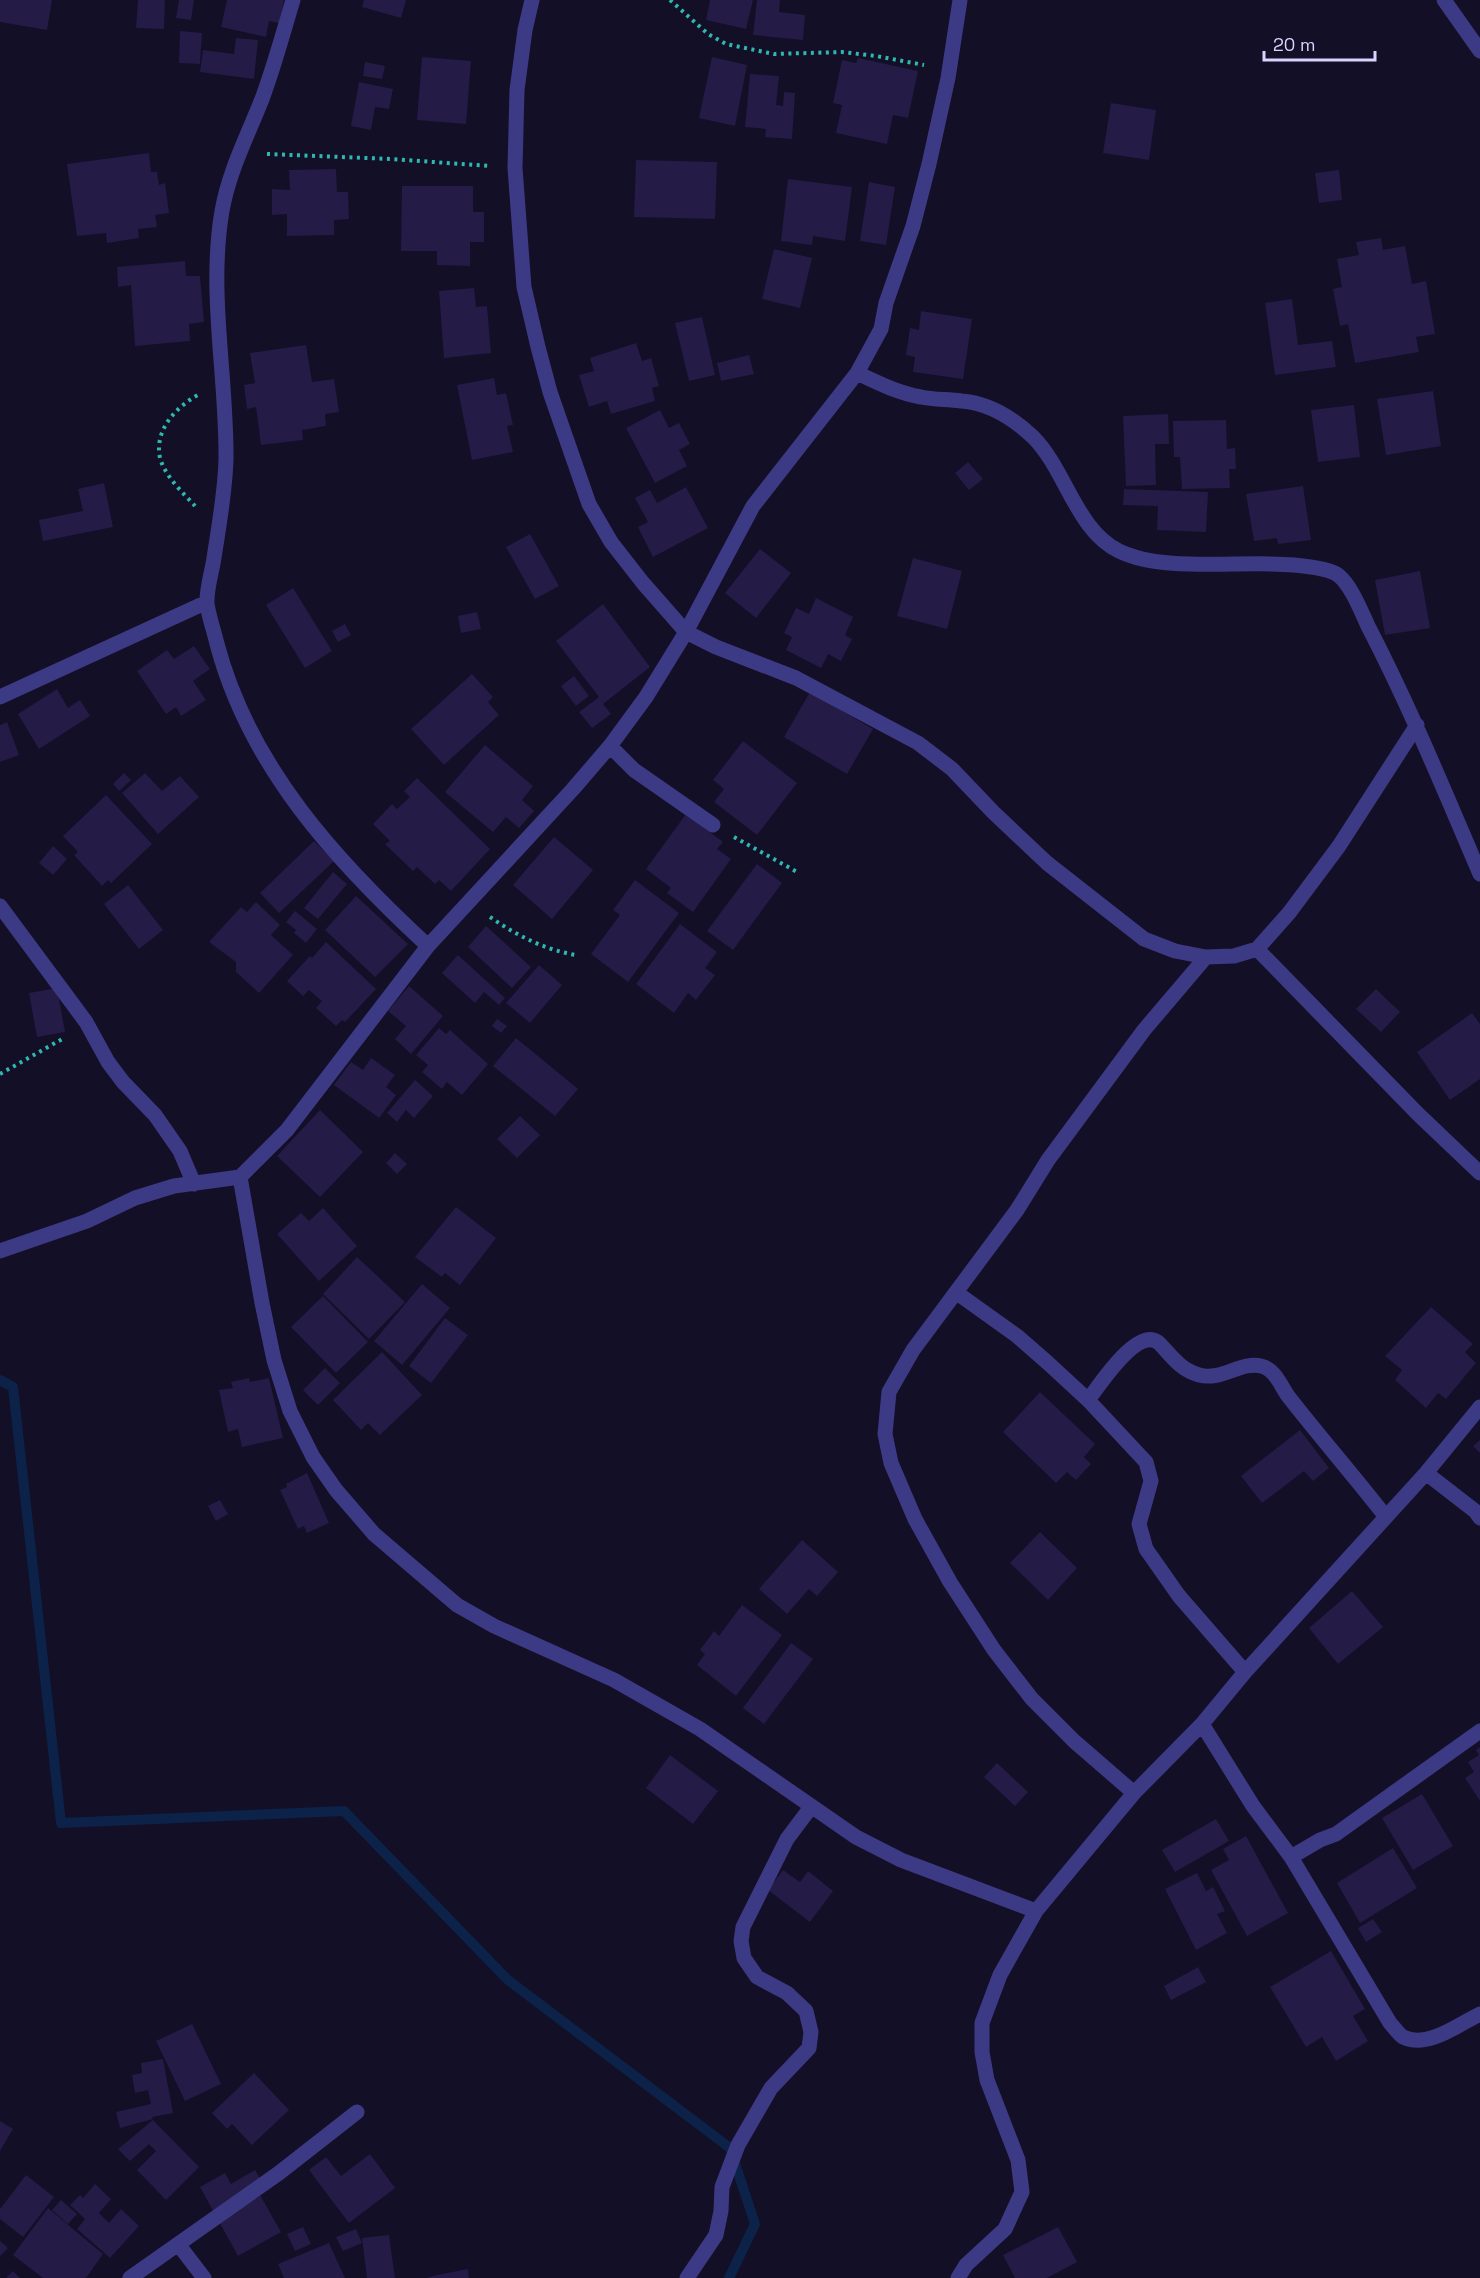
<svg xmlns="http://www.w3.org/2000/svg" width="1480" height="2278" font-family="'Space Grotesk',sans-serif">
  <style>
    .lines { fill: none; stroke-linecap: round; stroke-linejoin: round }
    .stream { stroke: #0c2248; stroke-width: 10 }
    .building { fill: #241b47 }
    .path { stroke: #2fb8b0; stroke-width: 4; stroke-dasharray: 3 4.5; stroke-linecap: butt }
    .minor { stroke: #3d3a85; stroke-width: 15 }
  </style>
  <rect width="100%" height="100%" fill="#130f26"/>
  <g class="lines">
    <path class="stream" d="M0,1380L13,1387L61,1823L344,1811L508,1980L730,2148L755,2224L729,2278"/>
  </g>
  <path class="building" d="M0,0H52L47,30L0,22Z
    M138,0H165L164,29L136,28Z
    M179,0H194L191,20L176,18Z
    M227,0H284L279,23L269,21L266,37L221,27Z
    M364,0H406L401,18L362,7Z
    M710,0H753L746,29L706,20Z
    M757,0H780L779,12L805,15L803,40L753,35Z
    M180,31L202,33L200,64L179,63Z
    M236,38L258,40L254,79L200,72L203,50L234,54Z
    M422,57L471,61L466,124L417,120Z
    M712,57L747,65L735,126L699,118Z
    M858,58L918,71L908,118L893,115L887,144L836,133L842,105L833,103L842,60L856,63Z
    M365,62L385,66L382,79L363,76Z
    M750,74L779,76L776,105L783,106L784,92L795,93L792,139L765,137L766,129L745,127Z
    M359,82L393,89L389,109L375,107L371,130L351,126Z
    M1111,103L1156,110L1149,160L1103,153Z
    M149,153L151,172H157L159,185L165,183L169,213L155,215L157,227L138,229L139,238L107,243L106,233L77,236L67,164Z
    M636,160L717,162L715,219L634,217Z
    M336,169L337,192H348L349,219L334,220V235L287,236V214L272,215V189L290,190L289,170Z
    M1339,170L1342,200L1319,203L1315,173Z
    M788,179L852,187L845,241L813,236L812,245L781,241Z
    M869,182L895,187L886,245L860,241Z
    M402,186H473V212H484V242H470V266L437,265V251H401Z
    M1381,238L1383,250L1405,246L1412,284L1426,281L1435,334L1416,337L1419,352L1355,363L1348,324L1340,326L1333,289L1342,287L1337,259L1359,255L1356,242Z
    M774,249L812,258L800,308L762,299Z
    M185,261L186,276H200L204,322L189,324L190,341L135,346L131,285L118,287L117,267Z
    M474,288L476,307L487,306L491,353L444,358L439,291Z
    M1292,299L1298,345L1332,341L1336,367L1275,375L1265,303Z
    M921,311L972,319L963,379L913,372L915,357L906,355L910,328L919,330Z
    M702,317L715,375L689,381L675,323Z
    M636,343L642,361L651,358L659,386L652,388L655,401L611,414L607,401L589,407L579,375L594,371L590,358Z
    M306,345L312,382L334,379L339,412L325,414L326,426L302,430L303,440L261,445L256,407L247,409L244,385L255,383L250,353Z
    M749,355L754,374L721,381L717,363Z
    M494,378L497,395L506,393L513,425L507,426L513,452L472,460L457,385Z
    M1433,391L1441,446L1386,455L1377,399Z
    M1354,405L1360,457L1318,462L1311,410Z
    M660,410L669,428L679,423L690,444L679,450L687,466L655,483L626,428Z
    M1168,414L1169,444H1155L1156,485L1126,486L1123,416Z
    M1226,420L1227,449L1235,448L1236,469H1229L1230,488L1182,489L1180,457H1174L1173,421Z
    M968,462L983,479L969,490L955,473Z
    M104,483L113,527L43,541L39,520L83,511L78,489Z
    M1303,486L1311,540L1278,544L1277,538L1254,541L1246,494Z
    M686,487L708,528L653,557L638,527L648,522L635,498L650,490L657,503Z
    M1124,489L1208,492L1206,532L1157,530L1158,506L1123,505Z
    M530,534L559,586L535,599L506,547Z
    M760,549L791,573L756,618L725,593Z
    M913,558L962,571L947,629L897,616Z
    M1420,571L1430,628L1385,635L1375,580Z
    M293,588L332,651L305,668L266,605Z
    M816,598L853,617L845,635L852,639L841,661L828,654L821,668L786,650L792,637L784,633L796,608L809,614Z
    M603,604L650,667L603,704L611,714L592,728L579,712L599,697L556,641Z
    M477,612L481,629L461,633L458,616Z
    M345,624L351,635L338,642L332,631Z
    M194,646L210,669L193,681L206,700L181,716L176,707L166,714L137,671L167,650L174,659Z
    M472,674L493,697L488,702L499,715L444,765L411,729Z
    M574,676L589,696L576,706L561,686Z
    M57,689L68,708L80,700L90,716L39,749L18,714Z
    M810,692L873,729L847,774L784,737Z
    M7,722L19,755L0,762V725Z
    M743,741L797,783L757,835L714,802L724,789L713,780Z
    M485,745L533,786L522,800L534,811L519,828L506,817L493,832L445,792Z
    M124,773L131,780L119,791L113,784Z
    M145,773L162,791L180,776L199,797L158,834L122,793Z
    M417,778L490,849L451,891L439,880L435,884L417,867L413,871L385,844L390,841L373,824L392,804L397,809L410,797L404,791Z
    M106,795L152,844L111,883L108,880L102,886L74,855L78,852L63,836Z
    M686,814L723,842L717,849L731,859L693,912L667,893L671,888L646,869Z
    M554,837L593,870L552,919L513,885Z
    M314,841L334,861L279,913L260,893Z
    M53,846L67,859L53,875L39,863Z
    M757,864L782,883L733,950L707,931Z
    M333,872L347,884L318,919L304,908Z
    M635,880L679,913L628,982L591,954L620,915L613,910Z
    M128,885L163,930L139,949L104,904Z
    M356,896L408,944L375,977L325,930Z
    M256,902L280,925L271,935L293,955L259,993L236,972V962L209,942L241,907L247,912Z
    M295,911L317,929L306,943L294,933L296,930L286,922Z
    M680,924L717,952L705,968L715,975L696,1000L688,993L674,1013L636,984Z
    M486,926L531,967L512,988L468,947Z
    M326,942L376,989L345,1022L342,1020L336,1026L316,1008L322,1001L309,990L303,996L287,981L310,956L312,958Z
    M458,955L505,998L499,1005L484,992L475,1003L442,973Z
    M539,965L562,985L530,1023L506,1003Z
    M409,986L443,1016L411,1054L395,1039L406,1026L388,1011Z
    M57,988L65,1032L37,1037L29,993Z
    M1376,989L1400,1012L1381,1032L1356,1009Z
    M1472,1013L1480,1024V1079L1450,1100L1417,1052Z
    M497,1019L507,1026L501,1033L492,1026Z
    M439,1028L446,1034L450,1030L488,1064L462,1095L447,1082L442,1089L422,1072L428,1065L416,1055Z
    M516,1038L578,1089L555,1116L493,1066Z
    M371,1058L395,1075L386,1087L396,1095L379,1118L334,1085L351,1062L363,1070Z
    M415,1080L433,1096L414,1118L406,1110L397,1122L387,1113Z
    M320,1110L363,1152L320,1197L277,1156Z
    M520,1116L540,1135L517,1158L497,1139Z
    M395,1153L407,1164L397,1174L386,1163Z
    M456,1207L496,1238L460,1285L445,1273L442,1277L415,1257Z
    M323,1208L357,1246L319,1281L277,1234L301,1213L309,1221Z
    M357,1257L405,1302L369,1339L323,1294Z
    M422,1284L450,1308L402,1365L374,1341Z
    M323,1296L368,1342L336,1373L291,1327Z
    M1431,1307L1473,1344L1465,1352L1476,1363L1446,1399L1438,1393L1426,1408L1395,1380L1402,1370L1385,1356Z
    M445,1318L468,1335L431,1383L409,1366Z
    M382,1352L422,1395L380,1435L368,1423L361,1430L333,1400Z
    M325,1368L340,1383L318,1405L303,1390Z
    M249,1378L250,1382L269,1378L283,1438L242,1447L238,1429L228,1432L219,1390L233,1388L231,1382Z
    M1040,1392L1095,1444L1084,1457L1091,1464L1076,1480L1067,1472L1056,1483L1003,1432Z
    M1300,1430L1329,1468L1313,1481L1304,1471L1262,1503L1241,1476Z
    M1480,1440V1453L1473,1446Z
    M307,1473L329,1523L307,1533L304,1526L298,1529L280,1490L287,1487L286,1484Z
    M220,1500L228,1514L216,1521L208,1506Z
    M1040,1532L1077,1568L1048,1600L1010,1563Z
    M802,1540L838,1572L817,1596L809,1589L787,1614L759,1589Z
    M1352,1591L1383,1627L1338,1664L1309,1628Z
    M742,1605L782,1635L736,1696L697,1665L705,1654L700,1650L714,1631L719,1636Z
    M791,1643L813,1659L764,1724L743,1708Z
    M1480,1747V1801L1465,1778L1474,1772L1468,1762L1479,1755L1476,1750Z
    M670,1755L718,1791L693,1824L646,1788Z
    M997,1763L1028,1792L1015,1806L984,1777Z
    M1422,1794L1453,1846L1413,1870L1382,1818Z
    M1216,1819L1229,1841L1175,1872L1162,1850Z
    M1246,1836L1288,1913L1247,1936L1211,1870L1229,1860L1223,1849Z
    M1393,1848L1417,1888L1360,1923L1337,1883Z
    M783,1870L800,1882L808,1871L833,1891L810,1922L768,1890Z
    M1197,1873L1206,1891L1213,1887L1225,1911L1217,1914L1227,1933L1196,1950L1165,1889Z
    M1373,1919L1382,1932L1366,1942L1358,1928Z
    M1331,1951L1365,2009L1353,2016L1368,2041L1336,2061L1322,2037L1306,2047L1270,1987Z
    M1198,1967L1206,1982L1171,2000L1164,1986Z
    M192,2024L221,2084L185,2101L156,2041Z
    M163,2059L173,2113L152,2117L153,2119L120,2128L116,2112L151,2104L148,2090L135,2093L132,2075L142,2073L141,2063Z
    M254,2073L289,2110L252,2145L232,2124L227,2129L212,2113Z
    M153,2120L199,2167L166,2200L137,2170L156,2151L149,2144L130,2161L118,2149Z
    M0,2121L13,2129L0,2151Z
    M370,2154L395,2188L349,2223L309,2170L326,2157L341,2176Z
    M255,2170L267,2190L260,2195L281,2232L238,2256L200,2187L225,2173L231,2184Z
    M26,2175L54,2197L23,2237L0,2219V2209Z
    M95,2184L111,2199L99,2213L109,2223L121,2209L139,2226L110,2258L77,2229L85,2219L70,2205L80,2195L83,2198Z
    M61,2200L77,2214L68,2224L52,2210Z
    M48,2208L103,2254L86,2278H43L13,2255Z
    M303,2227L311,2244L295,2251L287,2234Z
    M1058,2227L1077,2262L1047,2278H1015L1003,2255Z
    M356,2229L362,2243L343,2251L336,2237Z
    M389,2235L395,2278H367L362,2238Z
    M0,2241L8,2248L0,2256Z
    M329,2243L345,2278H284L278,2264Z
    M468,2269L469,2278H427L437,2275Z
    M13,2271L20,2278H6Z"/>
  <g class="lines">
    <path class="path" d="M670,0L708,34L726,44L774,54L842,52L876,56L924,65
      M267,154L391,159L490,166
      M195,506C183,493 165,476 160,458C154,430 176,407 198,395
      M734,837L799,873
      M490,917C516,935 545,950 576,955
      M0,1074L64,1038"/>
    <path class="minor" d="M293,0C283,33 274,67 262,99C247,137 229,171 222,211C208,293 227,377 226,460C225,493 219,525 214,558C212,572 206,590 207,604C209,617 214,631 217,644C250,768 337,862 428,946
      M532,0L525,30L517,90L515,168L524,287L538,347L550,392L589,504L611,542L643,583L686,632L716,647L796,678L918,743L952,769L993,812L1047,863L1144,939L1175,951L1206,957L1234,956L1257,949L1289,913L1339,846L1417,725
      M1444,0L1480,51
      M857,373C878,383 898,393 921,397C934,400 948,399 961,401C989,403 1013,418 1033,437C1066,470 1076,530 1119,551C1163,573 1244,560 1294,565C1305,566 1330,569 1338,575C1351,585 1361,611 1368,626C1410,707 1444,790 1480,874
      M0,697L207,602
      M610,746L634,770L713,825
      M0,906L86,1022L108,1062L123,1082L155,1115L180,1151L194,1184
      M1257,949L1418,1114L1480,1173
      M240,1177L262,1303L274,1360L290,1411L313,1457L336,1490L374,1534L457,1605L494,1626L614,1680L700,1729L856,1837L901,1860L1036,1911
      M0,1251L87,1221L135,1198L174,1186L240,1177L287,1130L428,946L573,789L610,746L646,697L686,632L753,506L857,373L881,329L886,303L913,226L929,164L948,78L960,0
      M957,1293L1017,1336L1048,1363L1088,1400L1146,1462L1151,1481L1139,1524L1146,1549L1179,1596L1245,1672
      M1088,1400C1099,1386 1139,1323 1160,1344C1172,1357 1181,1370 1199,1375C1222,1381 1241,1361 1261,1366C1275,1369 1281,1386 1288,1396C1320,1437 1354,1476 1386,1517
      M1426,1473L1475,1511L1480,1518
      M1202,1724L1253,1806L1291,1857L1390,2023C1394,2027 1398,2034 1403,2037C1428,2049 1459,2024 1480,2014
      M1134,1793L1074,1741L1032,1699L994,1650L950,1582L915,1519L891,1463L885,1434L889,1392L913,1350L1017,1210L1048,1160L1144,1030L1206,957
      M1291,1857L1320,1840L1336,1834L1480,1731
      M178,2244L204,2278
      M130,2278L279,2173L357,2112
      M687,2278L716,2235L721,2211L722,2187L738,2145L771,2088L809,2048L811,2032L806,2011L787,1993L757,1977L744,1958L741,1941L743,1927L787,1839L811,1807
      M958,2278L966,2265L1005,2229L1022,2192L1018,2160L987,2080L982,2052V2023L1000,1975L1036,1911L1134,1793L1202,1724L1245,1672L1426,1473L1480,1407"/>
  </g>
  <path d="M1264 51v9h111v-9" fill="none" stroke="#d9d4ff" stroke-width="3"/>
  <text x="1273" y="51" font-size="18" fill="#d9d4ff" stroke="#130f26" stroke-width="4.5" paint-order="stroke">20 m</text>
</svg>
